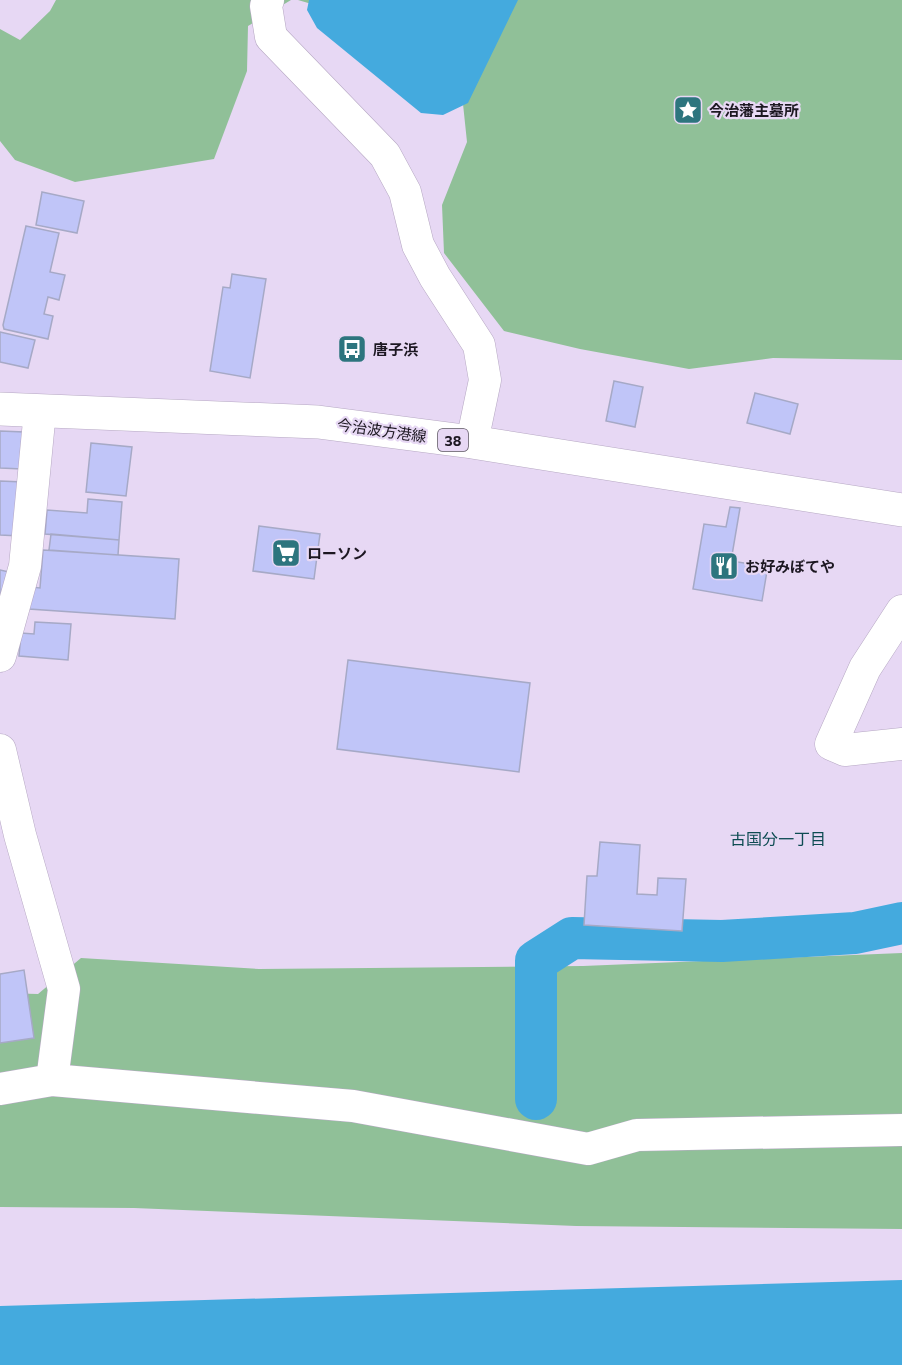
<svg xmlns="http://www.w3.org/2000/svg" width="902" height="1365" font-family="Commissioner,'Noto Sans JP',sans-serif">
  <style>
    .green { fill: #90c098 }
    .water { fill: #44aade }
    .lines { fill: none; stroke-linecap: round; stroke-linejoin: round }
    .river { stroke: #44aade; stroke-width: 42 }
    .building { fill: #c0c5f8; stroke: #a6a9c6; stroke-width: 1.5 }
    .minor-casing { stroke: #b6a8c3; stroke-width: 33 }
    .major-casing { stroke: #b6a8c3; stroke-width: 34 }
    .minor { stroke: #fff; stroke-width: 32 }
    .major { stroke: #fff; stroke-width: 33 }
    .labels { text-anchor: middle; dominant-baseline: central; stroke-width: 4.5; stroke-linejoin: round; paint-order: stroke }
    .shield { fill: #e7d8f4; stroke: #595160; stroke-width: 1.5 }
    .shield-label { font-size: 14px; font-weight: bold; fill: #1c1721 }
    .poi-label { font-size: 15px; font-weight: bold; fill: #1c1721; stroke: #e7d8f4; text-anchor: start }
    .street-label { font-size: 15px; fill: #1c1721; stroke: #e7d8f4 }
    .neighbourhood-label { font-size: 16px; fill: #0d4b52; stroke: #e7d8f4 }
  </style>
  <rect width="100%" height="100%" fill="#e7d8f4"/>
  <path class="green" d="M56,0H291L248,26L247,71L214,159L75,182L15,160L0,141V29L20,40L50,11Z
    M298,0H902V360L773,358L689,369L580,349L504,331L444,253L442,205L467,142L457,47Z
    M902,953V1229L576,1226L134,1208L0,1207V993L38,994L81,958L259,969L583,966Z"/>
  <path class="water" d="M309,0H518L468,103L443,115L421,113L317,28L307,10Z
    M902,1280V1365H0V1306Z"/>
  <g class="lines">
    <path class="river" d="M536,1099V961L572,938L722,941L855,933L902,923"/>
  </g>
  <path class="building" d="M42,192L84,201L77,233L36,225Z
    M26,226L59,233L50,272L65,275L59,300L48,297L44,314L53,316L48,339L4,329L3,325Z
    M232,274L266,279L250,378L210,371L223,287L230,288Z
    M0,332L35,340L28,368L0,362Z
    M614,381L643,387L635,427L606,421Z
    M755,393L798,404L790,434L747,423Z
    M0,431L24,432L22,469L0,468Z
    M91,443L132,447L126,496L86,492Z
    M0,481L23,482L20,536L0,535Z
    M88,499L122,502L119,540L45,534L47,510L87,513Z
    M730,507L740,508L731,561L750,564L752,568L767,571L762,601L693,589L704,524L726,527Z
    M259,526L320,534L314,579L253,571Z
    M51,534L119,540L118,555L49,550Z
    M43,550L179,559L175,619L29,609L31,587L40,588Z
    M0,570L9,572L0,602Z
    M35,622L71,624L68,660L19,656L21,633L34,634Z
    M348,660L530,683L519,772L337,749Z
    M600,842L640,845L637,894L657,895L658,878L686,879L682,931L584,925L587,876H597Z
    M24,970L34,1038L0,1043V974Z"/>
  <g class="lines">
    <g class="minor-casing">
      <path id="minor" d="M268,0L266,6L271,37L385,155L405,192L418,245L435,277L479,345L485,380L472,442
        M902,611L865,668L831,744L845,750L902,744
        M0,656L25,566L40,411
        M0,750L20,835L64,989L52,1080
        M0,1089L52,1080L353,1106L588,1149L637,1135L902,1130"/>
    </g>
    <g class="major-casing">
      <path id="major" d="M0,409L318,422L472,442L902,510"/>
    </g>
    <use href="#minor" class="minor"/>
    <use href="#major" class="major"/>
  </g>
  <defs>
    <g id="sight-square" transform="scale(1.5)"><rect x="-9" y="-9" width="18" height="18" rx="4" fill="#2d757e" stroke="#e7d8f4"/><path d="M0-6L1.8-2.2L6-1.7L2.9 1.2L3.7 5.4L0 3.3L-3.7 5.4L-2.9 1.2L-6-1.7L-1.8-2.2Z" fill="#fff"/></g>
    <g id="bus-square" transform="scale(1.5)"><rect x="-9" y="-9" width="18" height="18" rx="4" fill="#2d757e" stroke="#e7d8f4"/><path d="M-5-6H5V4H4V6H2V4H-2V6H-4V4H-5ZM-3.5-4V0h7V-4ZM-3.5 1.2v1.5H-2V1.2ZM2 1.2v1.5H3.5V1.2Z" fill="#fff"/></g>
    <g id="supermarket-square" transform="scale(1.5)"><rect x="-9" y="-9" width="18" height="18" rx="4" fill="#2d757e" stroke="#e7d8f4"/><path d="M-6-5.5h2.5l.6 2H6L4.5 2H-2.5L-4.4-4H-6ZM-1.5 3.2a1.3 1.3 0 1 0 .1 0ZM3 3.2a1.3 1.3 0 1 0 .1 0Z" fill="#fff"/></g>
    <g id="restaurant-square" transform="scale(1.5)"><rect x="-9" y="-9" width="18" height="18" rx="4" fill="#2d757e" stroke="#e7d8f4"/><path d="M-5-6h1v4h1v-4h1v4h1v-4h1v5L-1.5 .5V6h-2V.5L-5-1ZM5-6V6H3V1.5H1.5Q1.5-4 5-6Z" fill="#fff"/></g>
  </defs>
  <g fill-rule="evenodd">
    <use href="#sight-square" x="688" y="110"/>
    <use href="#bus-square" x="352" y="349"/>
    <use href="#supermarket-square" x="286" y="553"/>
    <use href="#restaurant-square" x="724" y="566"/>
  </g>
  <g class="labels">
    <rect class="shield" x="438" y="429" width="30" height="22" rx="4.5"/>
    <g class="shield-label">
      <text x="453" y="440">38</text>
    </g>
    <g class="poi-label">
      <text x="709" y="110">今治藩主墓所</text>
      <text x="373" y="349">唐子浜</text>
      <text x="307" y="553">ローソン</text>
      <text x="745" y="566">お好みぼてや</text>
    </g>
    <g class="street-label">
      <text transform="translate(382 430) rotate(8)">今治波方港線</text>
    </g>
    <g class="neighbourhood-label">
      <text x="778" y="838">古国分一丁目</text>
    </g>
  </g>
</svg>
